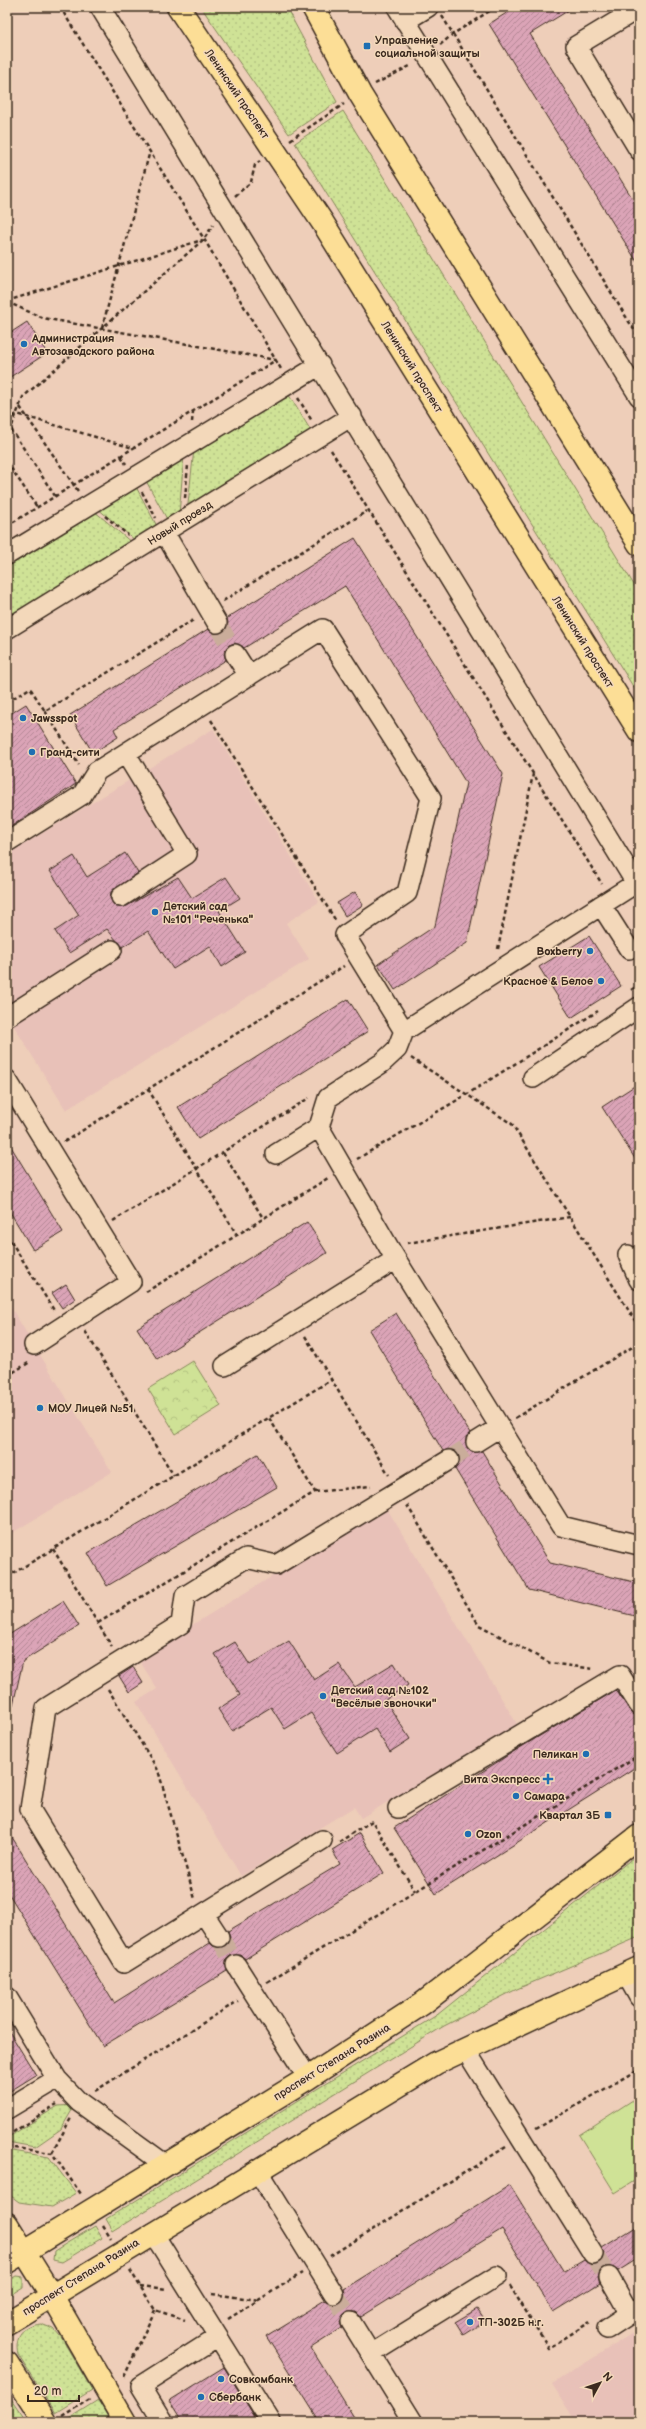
<svg xmlns="http://www.w3.org/2000/svg" width="646" height="2429" font-family="'Balsamiq Sans',sans-serif">
  <style>
    .built { fill: #e8c1b8 }
    .grass { fill: url(#grass-dots); stroke: #85865a }
    .park { fill: url(#park-crowns); stroke: #85865a }
    .pitch { fill: #cfe296; stroke: #85865a }
    .building { fill: url(#building-hatch); stroke: #3b2a1e }
    .lines { fill: none; stroke-linecap: round; stroke-linejoin: round }
    .minor-tunnel { stroke: #caad9a; stroke-width: 19; stroke-dasharray: 19 10; stroke-linecap: butt }
    .minor-casing { stroke: #3b2a1e; stroke-width: 22 }
    .major-casing { stroke: #3b2a1e; stroke-width: 25 }
    .path { stroke: #3b2a1e; stroke-width: 2.5; stroke-dasharray: 4 3; stroke-linecap: butt }
    .minor { stroke: #f3d8ba; stroke-width: 19 }
    .major { stroke: #fcde96; stroke-width: 22 }
    .poi-dot { fill: #1f6fb2; stroke: #f3d8ba; stroke-width: 1.5 }
    .labels { text-anchor: middle; dominant-baseline: central; stroke-width: 3; stroke-linejoin: round; paint-order: stroke }
    .poi-label { font-size: 11px; font-weight: bold; fill: #3b2a1e; stroke: #f3d8ba; text-anchor: start }
    .street-label { font-size: 11px; fill: #3b2a1e; stroke: #f3d8ba }
  </style>
  <defs>
    <pattern id="grass-dots" width="8" height="8" patternUnits="userSpaceOnUse"><rect width="8" height="8" fill="#cfe296"/><path d="M2 2h.1M6 6h.1" fill="none" stroke="#b3c281" stroke-width="1.8" stroke-linecap="round"/></pattern>
    <pattern id="park-crowns" width="20" height="18" patternUnits="userSpaceOnUse"><rect width="20" height="18" fill="#cfe296"/><path d="M2 6a3 3 0 1 1 6 0M12 15a3 3 0 1 1 6 0" fill="none" stroke="#b3c281"/></pattern>
    <pattern id="building-hatch" width="6" height="6" patternUnits="userSpaceOnUse"><rect width="6" height="6" fill="#dba4b7"/><path d="M-1 1l2-2M0 6l6-6M5 7l2-2" fill="none" stroke="#b38694"/></pattern>
  </defs>
  <rect width="100%" height="100%" fill="#eeceb9"/>
  <filter id="ink" filterUnits="userSpaceOnUse"><feTurbulence type="fractalNoise" baseFrequency=".025" numOctaves="2"/><feDisplacementMap in="SourceGraphic" scale="8" xChannelSelector="R" yChannelSelector="G"/><feConvolveMatrix kernelMatrix="1 2 1 2 8 2 1 2 1" color-interpolation-filters="sRGB"/></filter>
  <g filter="url(#ink)">
    <path class="built" d="M213,729L319,902L286,923L309,959L66,1110L7,1015V855Z
      M7,1301L112,1472L7,1536Z
      M386,1507L517,1724L361,1818L354,1807L241,1876L136,1702L157,1689L138,1658Z
      M639,2329V2422H576L552,2384Z"/>
    <path class="grass" d="M201,7H286L337,102L289,134Z
      M343,111L639,593V696L295,143Z
      M287,392L313,434L187,513L194,449Z
      M184,455L179,515L168,521L145,479Z
      M135,485L158,528L136,541L97,508Z
      M93,510L132,543L7,621V562Z
      M639,1853V1937L517,1989L444,2026L113,2231L106,2219L437,2015Z
      M75,2105L61,2129L35,2147L7,2142V2138L58,2106Z
      M7,2150L49,2157L76,2193L52,2207L19,2202L7,2193Z
      M95,2226L102,2238L62,2262L53,2260L54,2251Z
      M16,2276L23,2277V2287L7,2297V2281Z
      M41,2324L54,2329L61,2337L92,2390L55,2413L18,2355C14,2337 23,2326 41,2324Z
      M7,2393L27,2422H7Z
      M98,2400L111,2422H63Z"/>
    <path class="park" d="M193,1361L221,1406L176,1434L148,1389Z"/>
    <path class="pitch" d="M639,2096V2178L615,2193L579,2135Z"/>
    <path class="building" d="M516,7H574L530,34L639,209V265L489,24Z
      M27,322L47,353L7,379V335Z
      M355,538L503,774L467,943L395,990L378,964L435,926L466,783L345,586L244,648L235,643L229,645L224,654L226,660L114,729L118,737L93,753L70,715L208,629L217,634L223,632L228,623L227,618Z
      M26,704L76,784L7,829V716Z
      M125,853L138,873L111,892L110,898L116,907L127,906L178,877L192,898L226,877L240,898L219,911L245,952L222,967L210,946L173,969L148,931L122,947L107,929L69,953L55,931L79,915L50,871L74,856L87,877Z
      M355,892L363,905L345,916L337,903Z
      M589,936L621,986L571,1018L539,967Z
      M348,999L368,1031L198,1139L178,1107Z
      M639,1083V1165L602,1107Z
      M7,1140L63,1232L33,1250L7,1207Z
      M307,1222L327,1253L157,1359L137,1328Z
      M66,1284L75,1299L62,1308L52,1293Z
      M396,1313L470,1433L466,1437L467,1447L471,1452L482,1451L550,1563L639,1583V1617L529,1590L455,1469L460,1460L458,1454L449,1449L443,1451L369,1330Z
      M258,1454L277,1487L107,1586L88,1553Z
      M63,1601L79,1626L23,1661L13,1705L7,1704V1636Z
      M289,1641L314,1680L339,1664L355,1687L394,1663L408,1685L385,1700L410,1739L390,1752L375,1729L337,1753L311,1713L285,1729L271,1707L232,1731L218,1709L240,1695L215,1654L235,1642L250,1665Z
      M133,1667L143,1683L129,1692L119,1676Z
      M616,1690L630,1711L639,1719V1765L436,1894L394,1828L513,1752Z
      M7,1829L114,2003L210,1943L214,1947L225,1946L230,1937L228,1931L340,1864L332,1850L360,1833L384,1873L245,1959L241,1955L230,1956L226,1960L227,1971L103,2046L7,1891Z
      M7,2028L36,2075L7,2093Z
      M510,2185L564,2272L584,2260L593,2265L599,2263L604,2254L602,2248L639,2225V2258L618,2271L609,2266L603,2268L598,2277L600,2283L553,2312L502,2229L361,2317L356,2312H346L340,2322L342,2328L311,2348L357,2422H320L266,2336L325,2300L334,2305L340,2303L345,2294L344,2289Z
      M477,2309L485,2321L463,2335L455,2322Z
      M224,2367L258,2422H182L169,2401Z"/>
    <g class="lines">
      <path class="minor-tunnel" d="M217,623L235,654
        M449,1460L476,1442
        M219,1937L236,1965
        M593,2254L609,2277
        M334,2294L351,2322"/>
      <g class="minor-casing">
        <path id="minor" d="M100,7L639,888
          M397,7L639,396
          M639,8L576,46L639,150
          M405,21L428,7
          M164,532L217,623
          M7,555L320,365
          M7,629L352,416
          M235,654L249,676
          M7,842L82,795L97,771L323,629L431,798L407,893L345,935L404,1031
          M636,883L404,1031L397,1049L382,1063L328,1098L319,1127L391,1251L561,1526L639,1545
          M121,897L187,854L126,754
          M601,905L629,949
          M7,1017L112,950
          M533,1078L639,1007
          M7,1080L131,1282L34,1345
          M276,1154L319,1127
          M628,1255L639,1280
          M225,1366L396,1259
          M476,1442L500,1427
          M398,1808L620,1675L639,1705
          M322,1840L124,1963L30,1809L46,1708L181,1624L185,1596L246,1558L276,1565L449,1460
          M204,1914L219,1937
          M236,1965L308,2078
          M626,1974L639,1997
          M7,1997L57,2079L79,2102L166,2165
          M465,2049L593,2254
          M7,2109L57,2079
          M257,2170L334,2294
          M153,2233L271,2422
          M609,2277L630,2314
          M351,2322L413,2422
          M607,2329L639,2308
          M371,2354L497,2276
          M163,2422L141,2386L218,2337"/>
      </g>
      <g class="major-casing">
        <path id="major" d="M178,7L323,223L639,731
          M313,7L360,94L639,544
          M7,2224L52,2296L125,2422
          M7,2262L308,2078L422,2004L639,1836
          M7,2323L436,2063L639,1968
          M7,2363L45,2422"/>
      </g>
      <path class="path" d="M60,7L204,239L281,369
        M442,16L639,338
        M440,45L453,34L496,7
        M375,84L412,65
        M290,140L344,104
        M235,196L251,182L255,165L260,161
        M7,301L202,240
        M7,302L43,318L276,360
        M102,328L150,151
        M298,398L312,421
        M20,407L78,491
        M7,420L17,414L133,448
        M192,422L193,412
        M7,423L55,496
        M7,439L23,397L204,239L213,225
        M331,450L602,884
        M121,456L126,464
        M7,462L37,507
        M142,492L156,518
        M185,498L188,465
        M105,516L128,535
        M7,526L276,360
        M223,601L367,511
        M7,702L30,688L45,711L195,619
        M45,711L79,765
        M211,720L336,921
        M498,949L533,774
        M631,990L639,985
        M411,1058L512,1124L639,1327
        M148,1089L237,1235
        M64,1142L344,966
        M223,1153L263,1218
        M357,1159L466,1095L598,1011
        M113,1221L309,1098
        M7,1235L55,1312
        M407,1243L570,1217
        M146,1292L328,1178
        M85,1331L174,1476
        M305,1336L389,1475
        M7,1376L30,1362
        M515,1418L639,1343
        M315,1492L371,1486
        M407,1505L479,1625L550,1663L594,1669
        M53,1549L112,1647
        M7,1577L331,1380
        M98,1623L315,1492L269,1418
        M108,1689L158,1770L195,1899
        M339,1842L372,1821L415,1891
        M267,1982L639,1755
        M95,2091L238,2001
        M536,2129L639,2069
        M7,2136L57,2104
        M7,2147L52,2153L81,2194
        M52,2153L71,2118
        M103,2226L111,2239
        M330,2256L506,2147
        M130,2270L155,2310L185,2320
        M140,2286L167,2289
        M510,2286L549,2348L590,2322
        M212,2294L259,2300
        M228,2319L302,2273
        M124,2377L155,2310
        M62,2416L90,2399"/>
      <use href="#minor" class="minor"/>
      <use href="#major" class="major"/>
    </g>
  </g>
  <g class="poi-dot">
    <rect x="363" y="42" width="8" height="8" rx="2"/>
    <circle cx="24" cy="344" r="4"/>
    <circle cx="23" cy="718" r="4"/>
    <circle cx="32" cy="752" r="4"/>
    <circle cx="155" cy="912" r="4"/>
    <circle cx="590" cy="951" r="4"/>
    <circle cx="601" cy="981" r="4"/>
    <circle cx="40" cy="1408" r="4"/>
    <circle cx="323" cy="1696" r="4"/>
    <circle cx="586" cy="1754" r="4"/>
    <path d="M546 1773h4v4h4v4h-4v4h-4v-4h-4v-4h4z"/>
    <circle cx="516" cy="1796" r="4"/>
    <rect x="604" y="1811" width="8" height="8" rx="2"/>
    <circle cx="468" cy="1834" r="4"/>
    <circle cx="470" cy="2322" r="4"/>
    <circle cx="221" cy="2379" r="4"/>
    <circle cx="201" cy="2397" r="4"/>
  </g>
  <g class="labels">
    <g class="poi-label">
      <text x="375" y="40">Управление<tspan x="375" dy="13">социальной защиты</tspan></text>
      <text x="32" y="338">Администрация<tspan x="32" dy="13">Автозаводского района</tspan></text>
      <text x="31" y="718">Jawsspot</text>
      <text x="40" y="752">Гранд-сити</text>
      <text x="163" y="906">Детский сад<tspan x="163" dy="13">№101 "Реченька"</tspan></text>
      <text x="582" y="951" text-anchor="end">Boxberry</text>
      <text x="593" y="981" text-anchor="end">Красное &amp; Белое</text>
      <text x="48" y="1408">МОУ Лицей №51</text>
      <text x="331" y="1690">Детский сад №102<tspan x="331" dy="13">"Весёлые звоночки"</tspan></text>
      <text x="578" y="1754" text-anchor="end">Пеликан</text>
      <text x="540" y="1779" text-anchor="end">Вита Экспресс</text>
      <text x="524" y="1796">Самара</text>
      <text x="600" y="1815" text-anchor="end">Квартал 3Б</text>
      <text x="476" y="1834">Ozon</text>
      <text x="478" y="2322">ТП-302Б н.г.</text>
      <text x="229" y="2379">Совкомбанк</text>
      <text x="209" y="2397">Сбербанк</text>
    </g>
    <g class="street-label">
      <text transform="translate(237 94) rotate(56)">Ленинский проспект</text>
      <text transform="translate(412 367) rotate(58)">Ленинский проспект</text>
      <text transform="translate(180 523) rotate(-32)">Новый проезд</text>
      <text transform="translate(583 642) rotate(58)">Ленинский проспект</text>
      <text transform="translate(332 2062) rotate(-32)">проспект Степана Разина</text>
      <text transform="translate(81 2277) rotate(-32)">проспект Степана Разина</text>
    </g>
  </g>
  <rect width="646" height="2429" fill="none" stroke="#f3d8ba" stroke-width="24"/>
  <rect x="12" y="12" width="622" height="2405" fill="none" stroke="#3b2a1e" stroke-width="1.5" filter="url(#ink)"/>
  <g transform="translate(600 2383) rotate(50)" stroke="#f3d8ba" stroke-width="3" paint-order="stroke">
  <path d="M0-3L7 15L0 10L-7 15Z" fill="#3b2a1e"/>
  <text y="-6" font-size="11" font-weight="bold" text-anchor="middle" fill="#3b2a1e">N</text>
  </g>
  <path d="M28 2395v6h51v-6" fill="none" stroke="#3b2a1e" stroke-width="2"/>
  <text x="34" y="2395" font-size="12" fill="#3b2a1e" stroke="#f3d8ba" stroke-width="3" paint-order="stroke">20 m</text>
</svg>
